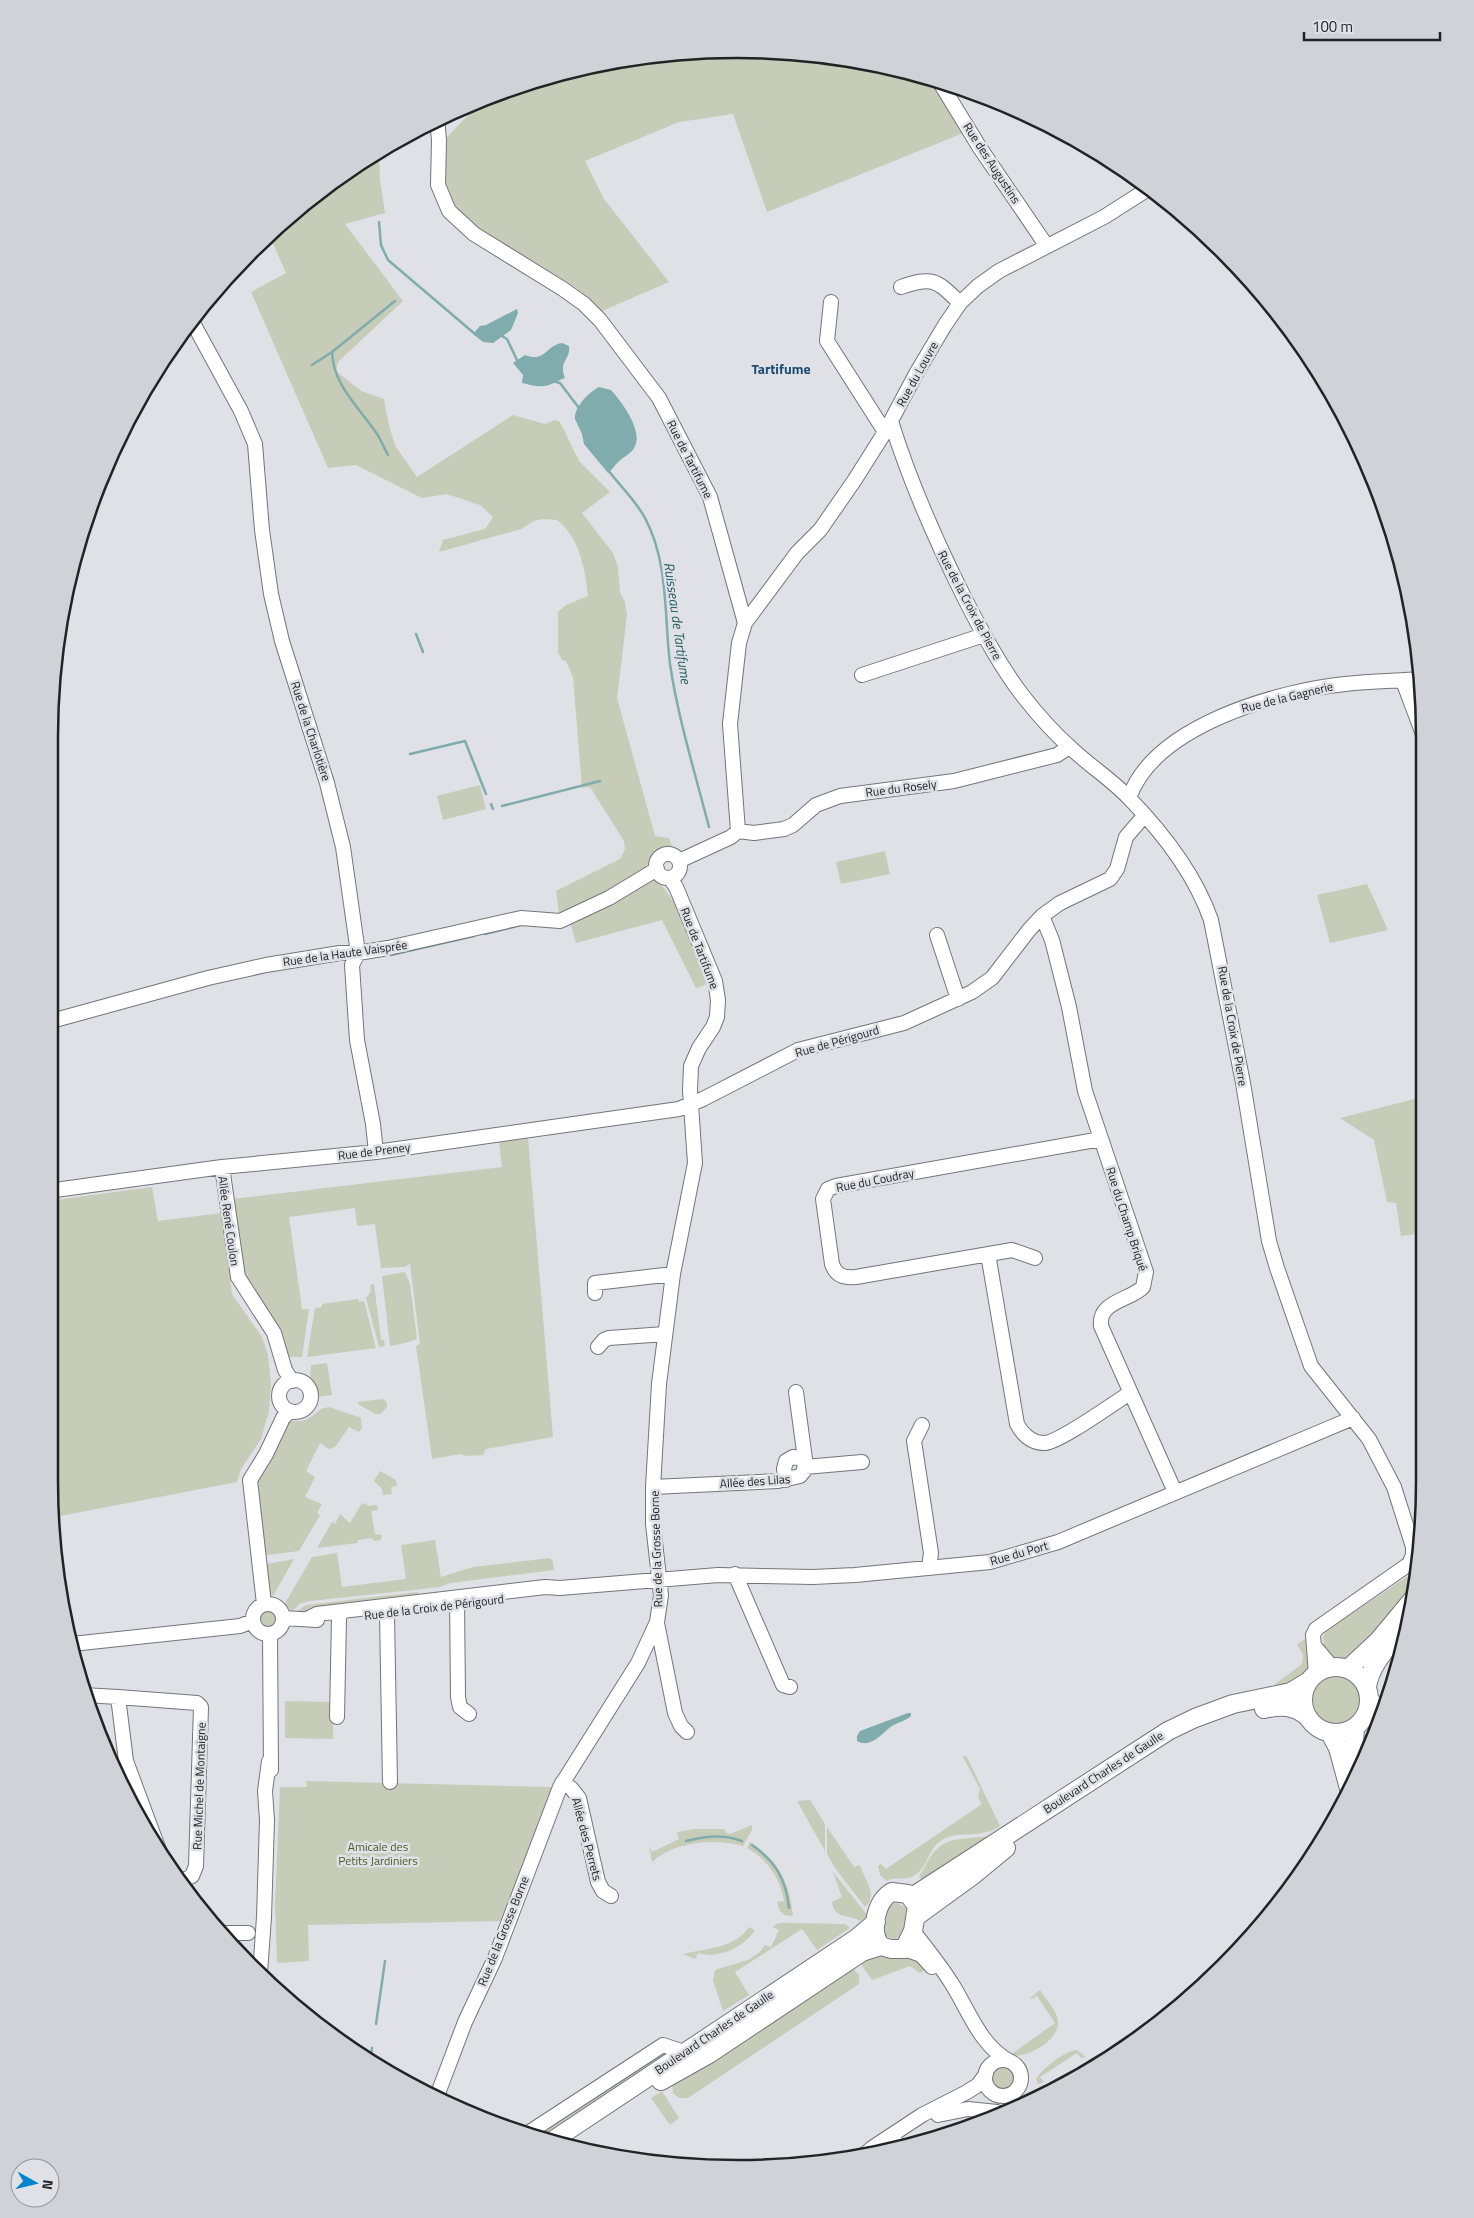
<svg xmlns="http://www.w3.org/2000/svg" width="1474" height="2218" font-family="'Titillium Web',sans-serif">
  <style>
    .green { fill: #c6ccb8 }
    .water { fill: #80acad }
    .lines { fill: none; stroke-linecap: round; stroke-linejoin: round }
    .stream { stroke: #80acad; stroke-width: 2.5 }
    .minor-casing { stroke: #72757a; stroke-width: 16 }
    .major-casing { stroke: #72757a; stroke-width: 20 }
    .minor { stroke: #fff; stroke-width: 14 }
    .major { stroke: #fff; stroke-width: 18 }
    .labels { text-anchor: middle; dominant-baseline: central; stroke-width: 5; stroke-linejoin: round; paint-order: stroke }
    .street-label { font-size: 12px; fill: #222325; stroke: #dfe1e7 }
    .park-label { font-size: 12px; fill: #4d5a26; stroke: #dfe1e7 }
    .neighbourhood-label { font-size: 14px; font-weight: bold; fill: #1a4d70; stroke: #dfe1e7 }
    .water-label { font-size: 14px; font-style: italic; fill: #1e5c5e; stroke: #dfe1e7 }
    .rim { fill: none; stroke: #222325; stroke-width: 2.5 }
  </style>
  <rect width="100%" height="100%" fill="#dfe1e7"/>
  <path class="green" d="M692,50L827,55L933,79L966,132L767,212L733,114L679,122L585,161L604,199L669,282L602,311L577,288L474,226L460,213L452,203L445,185L447,137L481,102L559,72Z
    M379,153L380,180L385,213L345,224L403,301L338,362L336,371L361,391L384,399L389,426L396,447L417,477L513,415L545,424L555,420L560,422L579,461L610,492L582,513L613,553L618,567L620,592L625,602L627,615L617,698L655,836L669,838L672,846C655,847 646,859 648,875L664,888L675,904L707,984L696,988L662,920L576,943L570,922L560,921L556,891L620,859L625,849L624,841L590,787L582,788L573,677L566,661L562,660L558,652V612L566,605L588,596C585,569 580,538 557,520L543,519L534,521L521,529L439,552L443,540L485,529L493,517L480,505L447,494L422,498L356,465L328,468L251,292L286,273L272,241L261,245L318,191Z
    M480,785L486,809L443,820L437,796Z
    M885,851L890,874L841,884L836,862Z
    M1367,884L1388,930L1330,943L1317,895Z
    M1422,1097L1421,1233L1401,1236L1396,1203L1387,1202L1374,1140L1340,1118Z
    M528,1138L553,1437L486,1449L483,1455L466,1456L460,1454L432,1459L416,1346L420,1344L410,1264L404,1267L381,1268L375,1224L357,1226L355,1208L289,1217L302,1309H309L302,1357H287L244,1282L232,1199L502,1167L499,1142Z
    M152,1187L158,1221L222,1213L232,1294L262,1337L268,1355L271,1385L269,1411L261,1439L241,1469L237,1482L55,1517V1200Z
    M405,1272L410,1284L417,1339L405,1343L390,1346L382,1276Z
    M374,1284L381,1340H384L385,1346L379,1347L366,1298L371,1292L370,1285Z
    M358,1299L359,1302L364,1301L376,1348L307,1357L315,1308L322,1307V1304Z
    M327,1363L332,1395L317,1397V1387L310,1379L311,1365Z
    M383,1399L387,1403V1407L381,1414H375L358,1404V1402Z
    M329,1407L361,1418L362,1428L359,1432L349,1427L335,1447L329,1449L320,1443L306,1471L315,1477L305,1497L322,1504L317,1513L320,1515L299,1551L268,1555L264,1552L255,1479L287,1423C294,1419 300,1423 307,1419C317,1415 316,1409 329,1407Z
    M380,1471L396,1480L397,1486L391,1487L392,1494L383,1495L382,1489L374,1481Z
    M362,1503L369,1506L377,1505L378,1510L371,1511L375,1534L382,1535L381,1540L374,1541L372,1538L358,1540L357,1543L317,1548L332,1522L335,1524L340,1514L350,1523Z
    M435,1540L441,1577L473,1567L550,1558L553,1562L554,1570L450,1583L440,1587L311,1601L301,1603L292,1611L284,1605L312,1557L337,1553L342,1587L406,1579L401,1545Z
    M294,1559L273,1596L270,1592L267,1564Z
    M1419,1564L1417,1580L1367,1646L1345,1661C1333,1662 1328,1655 1321,1648L1324,1646L1323,1637L1326,1631L1417,1570Z
    M417,1592L423,1596L302,1615L296,1612L306,1605Z
    M259 1619a9 9 0 1 1 18 0a9 9 0 1 1-18 0Z
    M1307,1638L1313,1658L1308,1676L1276,1690L1275,1684L1302,1664L1303,1655L1297,1644Z
    M1313 1700a25 25 0 1 1 50 0a25 25 0 1 1-50 0Z
    M285,1701L333,1702V1739L285,1738Z
    M1375,1722H1381L1366,1757C1362,1741 1363,1734 1375,1722Z
    M962,1755L967,1757L1000,1826C980,1839 966,1831 948,1837C928,1845 931,1860 919,1872C907,1883 897,1875 887,1881L880,1875L878,1866L881,1864L886,1869L982,1804L978,1798L980,1789Z
    M306,1781L552,1787L504,1921L308,1925L309,1961L277,1963L275,1904L280,1787H307Z
    M810,1800L825,1824V1851L797,1801Z
    M752,1825V1830L743,1846C715,1838 674,1841 652,1862L649,1845L652,1852L679,1839L677,1832L695,1829H724L726,1833L730,1834Z
    M827,1827L854,1867L860,1865C864,1879 879,1895 865,1907L835,1868L827,1854Z
    M994,1834L926,1885L919,1876C926,1868 928,1857 936,1850C951,1834 975,1841 994,1834Z
    M750,1842C778,1860 790,1883 793,1916L784,1915L780,1911L777,1902L784,1901C780,1878 768,1860 747,1848Z
    M833,1872L868,1916L860,1921C848,1914 834,1919 832,1902L842,1897Z
    M897,1903L907,1908L908,1916L902,1937L894,1939L885,1936V1925L889,1907L891,1904Z
    M794,1923L845,1924L850,1928L817,1950L802,1929L735,1972L749,1995L723,2011L713,1980L715,1970L748,1960L760,1952L765,1945L771,1947L779,1930L773,1927C778,1921 787,1923 794,1923Z
    M749,1927L755,1930C743,1948 719,1959 698,1953L695,1959L683,1954C707,1948 734,1949 749,1927Z
    M871,1953L915,1956L926,1969L920,1973L910,1966L872,1980L860,1963Z
    M853,1968L859,1975V1984L688,2098H679L673,2093L672,2083Z
    M1040,1990C1046,1999 1057,2011 1058,2021C1060,2040 1029,2057 1012,2056L1013,2053L1055,2023L1037,1996L1031,1999L1030,1998Z
    M1077,2050L1086,2057L1081,2058L1077,2053L1040,2077L1044,2082L1038,2084L1036,2079C1042,2069 1066,2050 1077,2050Z
    M661,2053L670,2056L546,2139L533,2135Z
    M991 2079a13 13 0 1 1 26 0a13 13 0 1 1-26 0Z
    M662,2091L679,2118L670,2125L651,2098Z"/>
  <path class="water" d="M517,309L518,313L511,330L493,343L483,342L473,334L480,326L486,325Z
    M562,343L569,346C571,360 558,361 565,378C558,380 555,383 549,385C540,388 531,385 522,383L523,375L513,363L525,355C545,363 545,346 562,343Z
    M599,387L611,390C621,401 643,430 635,446C632,454 624,456 618,462C614,466 612,470 608,473L584,444L582,434L575,419C574,407 589,392 599,387Z
    M908,1713H911V1716C906,1721 898,1722 892,1726C882,1733 871,1749 857,1741V1736L860,1731Z"/>
  <g class="lines">
    <path class="stream" d="M379,222L381,245L388,260L475,334
      M500,335L507,339L518,362
      M332,352C333,386 360,408 377,434C381,440 384,448 388,455
      M312,365L332,352L395,301
      M553,381L560,383L579,408
      M608,470C620,486 636,501 645,518C669,563 664,615 670,664C678,718 695,773 709,827
      M416,634L423,652
      M410,754L465,741L486,794
      M491,804L493,809
      M502,806L600,781
      M485,934L524,924
      M391,955L474,936
      M686,1841C706,1836 723,1834 742,1841
      M752,1845C775,1861 786,1879 789,1908
      M376,2024L385,1961
      M371,2058L372,2048"/>
    <g class="minor-casing">
      <path id="minor" d="M939,81L980,148L1046,245
        M437,118L439,140L438,185L449,211L474,234L563,289L584,304L600,320L659,398L710,497L745,623L739,643L730,724L738,831L731,837L679,861
        M901,287C934,276 936,280 960,303
        M831,302L827,341L885,432
        M193,323L241,411L255,444L262,530L271,594L282,641L327,783L343,847L358,953L352,965L357,1040L373,1124L376,1152
        M891,421C910,483 936,541 965,599C982,632 1000,666 1023,696C1037,714 1055,734 1072,749C1090,766 1112,780 1129,798C1163,833 1195,874 1211,920L1243,1083L1269,1241L1277,1268L1311,1366L1369,1439L1394,1487L1413,1547V1555L1409,1564L1316,1629L1313,1635L1316,1674
        M745,623L797,553L820,530L854,481L885,432L917,372L945,325L960,303L978,286L999,271L1104,217L1148,189
        M862,675L984,635
        M1403,681L1424,737
        M1129,798C1154,726 1277,691 1345,684C1371,681 1396,681 1422,679
        M738,831L754,833L784,829L793,825L816,805L840,796L954,781L1057,755L1069,747
        M656 866a12 12 0 1 1 24 0a12 12 0 1 1-24 0Z
        M1042,916L1052,940L1069,1007L1085,1091L1146,1272L1143,1287C1131,1300 1098,1301 1101,1326L1175,1492
        M937,935L958,999
        M55,1020L208,978L266,965L340,953H358L388,948L521,918L560,921L609,898L657,869
        M222,1167L238,1277L274,1333L285,1370L292,1381
        M55,1190L222,1167L376,1152L679,1109L703,1099L798,1050L904,1023L972,992L992,978L1029,930L1042,916L1060,903L1110,879L1117,869L1126,837L1144,816
        M988,1254L1017,1424C1023,1435 1032,1443 1045,1443C1060,1442 1114,1403 1130,1393
        M1035,1258L1012,1250L856,1277C844,1278 836,1276 832,1264L823,1199L828,1189L836,1186L1101,1139
        M595,1293V1283L673,1274
        M598,1347L604,1340L609,1338L665,1334
        M279 1396a16 16 0 1 1 32 0a16 16 0 1 1-32 0Z
        M922,1425L914,1441L931,1553L929,1568
        M805,1467L862,1462
        M786,1480L784,1469L786,1461L793,1457L805,1459
        M653,1487L778,1481L800,1476L804,1471L805,1459L796,1392
        M735,1574L783,1685L790,1687
        M457,1598L458,1697L460,1707L469,1714
        M253 1619a15 15 0 1 1 30 0a15 15 0 1 1-30 0Z
        M264,1604L250,1480L266,1454L283,1418L290,1411
        M387,1614L390,1782
        M283,1618L317,1620
        M307,1619L317,1614L545,1587L560,1588L718,1575L813,1577L855,1575L990,1562L1058,1542L1353,1418
        M657,1623L675,1713L681,1726L687,1732
        M270,1634L271,1770
        M72,1644L240,1626L253,1621
        M1316,1648L1332,1667
        M83,1695L118,1697L126,1761L162,1858
        M118,1697L197,1703L201,1707L196,1866L192,1876L179,1882
        M1370,1698L1385,1712
        M1366,1715L1384,1713
        M337,1717L339,1618
        M562,1783L571,1788L579,1798L598,1882L603,1891L611,1896
        M913,1931C927,1949 941,1966 952,1984C969,2011 980,2045 1009,2061
        M218,1933H248
        M904,1949L921,1955L932,1967
        M260,1973L264,1917L267,1820L265,1791L269,1761
        M985 2078a18 18 0 1 1 36 0a18 18 0 1 1-36 0Z
        M437,2096L465,2022L495,1958L560,1787L638,1663L657,1622L661,1595L653,1524V1487L659,1384L673,1274L695,1163L690,1090L691,1066L699,1048L713,1027L717,1017L718,1000L715,981L676,887L670,878
        M938,2115L968,2109L997,2112
        M528,2133L663,2045L684,2052
        M889,2137L903,2148
        M865,2154L872,2148L922,2115L967,2092L978,2085L986,2074"/>
    </g>
    <g class="major-casing">
      <path id="major" d="M1303 1700a33 33 0 1 1 66 0a33 33 0 1 1-66 0Z
        M1349,1668L1379,1640L1413,1599
        M1367,1687C1370,1666 1386,1649 1399,1633
        M1264,1709C1281,1705 1294,1705 1308,1717
        M1355,1728L1354,1744L1361,1770
        M1330,1733L1338,1748L1350,1792
        M892,1892L908,1894L917,1906L913,1931L904,1949H891L881,1946C869,1932 876,1900 892,1892Z
        M912,1897L1168,1731L1195,1718L1233,1704L1291,1692L1309,1681
        M917,1916L972,1876L1006,1848
        M661,2081L709,2054L862,1952L881,1946
        M552,2141L857,1938L876,1922"/>
    </g>
    <use href="#minor" class="minor"/>
    <use href="#major" class="major"/>
  </g>
  <g class="labels">
    <g class="street-label">
      <text transform="translate(992 163) rotate(57)">Rue des Augustins</text>
      <text transform="translate(917 374) rotate(-61)">Rue du Louvre</text>
      <text transform="translate(690 459) rotate(63)">Rue de Tartifume</text>
      <text transform="translate(970 605) rotate(62)">Rue de la Croix de Pierre</text>
      <text transform="translate(1287 697) rotate(-14)">Rue de la Gagnerie</text>
      <text transform="translate(311 731) rotate(72)">Rue de la Charlotière</text>
      <text transform="translate(901 788) rotate(-7)">Rue du Rosely</text>
      <text transform="translate(700 948) rotate(69)">Rue de Tartifume</text>
      <text transform="translate(345 953) rotate(-8)">Rue de la Haute Vaisprée</text>
      <text transform="translate(1233 1026) rotate(80)">Rue de la Croix de Pierre</text>
      <text transform="translate(837 1041) rotate(-16)">Rue de Périgourd</text>
      <text transform="translate(374 1151) rotate(-7)">Rue de Preney</text>
      <text transform="translate(875 1180) rotate(-11)">Rue du Coudray</text>
      <text transform="translate(1127 1219) rotate(72)">Rue du Champ Briqué</text>
      <text transform="translate(229 1221) rotate(82)">Allée René Coulon</text>
      <text transform="translate(755 1481) rotate(-4)">Allée des Lilas</text>
      <text transform="translate(656 1549) rotate(-92)">Rue de la Grosse Borne</text>
      <text transform="translate(1019 1553) rotate(-16)">Rue du Port</text>
      <text transform="translate(434 1607) rotate(-7)">Rue de la Croix de Périgourd</text>
      <text transform="translate(1103 1772) rotate(-33)">Boulevard Charles de Gaulle</text>
      <text transform="translate(199 1786) rotate(-88)">Rue Michel de Montaigne</text>
      <text transform="translate(587 1839) rotate(75)">Allée des Perrets</text>
      <text transform="translate(503 1931) rotate(-68)">Rue de la Grosse Borne</text>
      <text transform="translate(714 2032) rotate(-34)">Boulevard Charles de Gaulle</text>
    </g>
    <g class="park-label">
      <text x="378" y="1846">Amicale des<tspan x="378" dy="14">Petits Jardiniers</tspan></text>
    </g>
    <g class="neighbourhood-label">
      <text x="781" y="368">Tartifume</text>
    </g>
    <g class="water-label">
      <text transform="translate(678 623) rotate(82)">Ruisseau de Tartifume</text>
    </g>
  </g>
  <path d="M0 0H1474V2218H0ZM737 58H737A679 679 0 0 1 1416 737V1481A679 679 0 0 1 737 2160H737A679 679 0 0 1 58 1481V737A679 679 0 0 1 737 58Z" fill="#d0d2d7" fill-rule="evenodd"/>
  <path class="rim" d="M737 58H737A679 679 0 0 1 1416 737V1481A679 679 0 0 1 737 2160H737A679 679 0 0 1 58 1481V737A679 679 0 0 1 737 58Z"/>
  <g transform="translate(35 2183) rotate(98)"><circle r="24" fill="#dfe1e7" stroke="#939599"/>
  <path d="M0-4L9 19L0 12L-9 19Z" fill="#0084cb"/>
  <text y="-8" font-size="14" font-weight="bold" text-anchor="middle" fill="#222325">N</text>
  </g>
  <path d="M1304 32v8h136v-8" fill="none" stroke="#222325" stroke-width="2.5"/>
  <text x="1312" y="32" font-size="15" fill="#222325" stroke="#dfe1e7" stroke-width="4" paint-order="stroke">100 m</text>
</svg>
